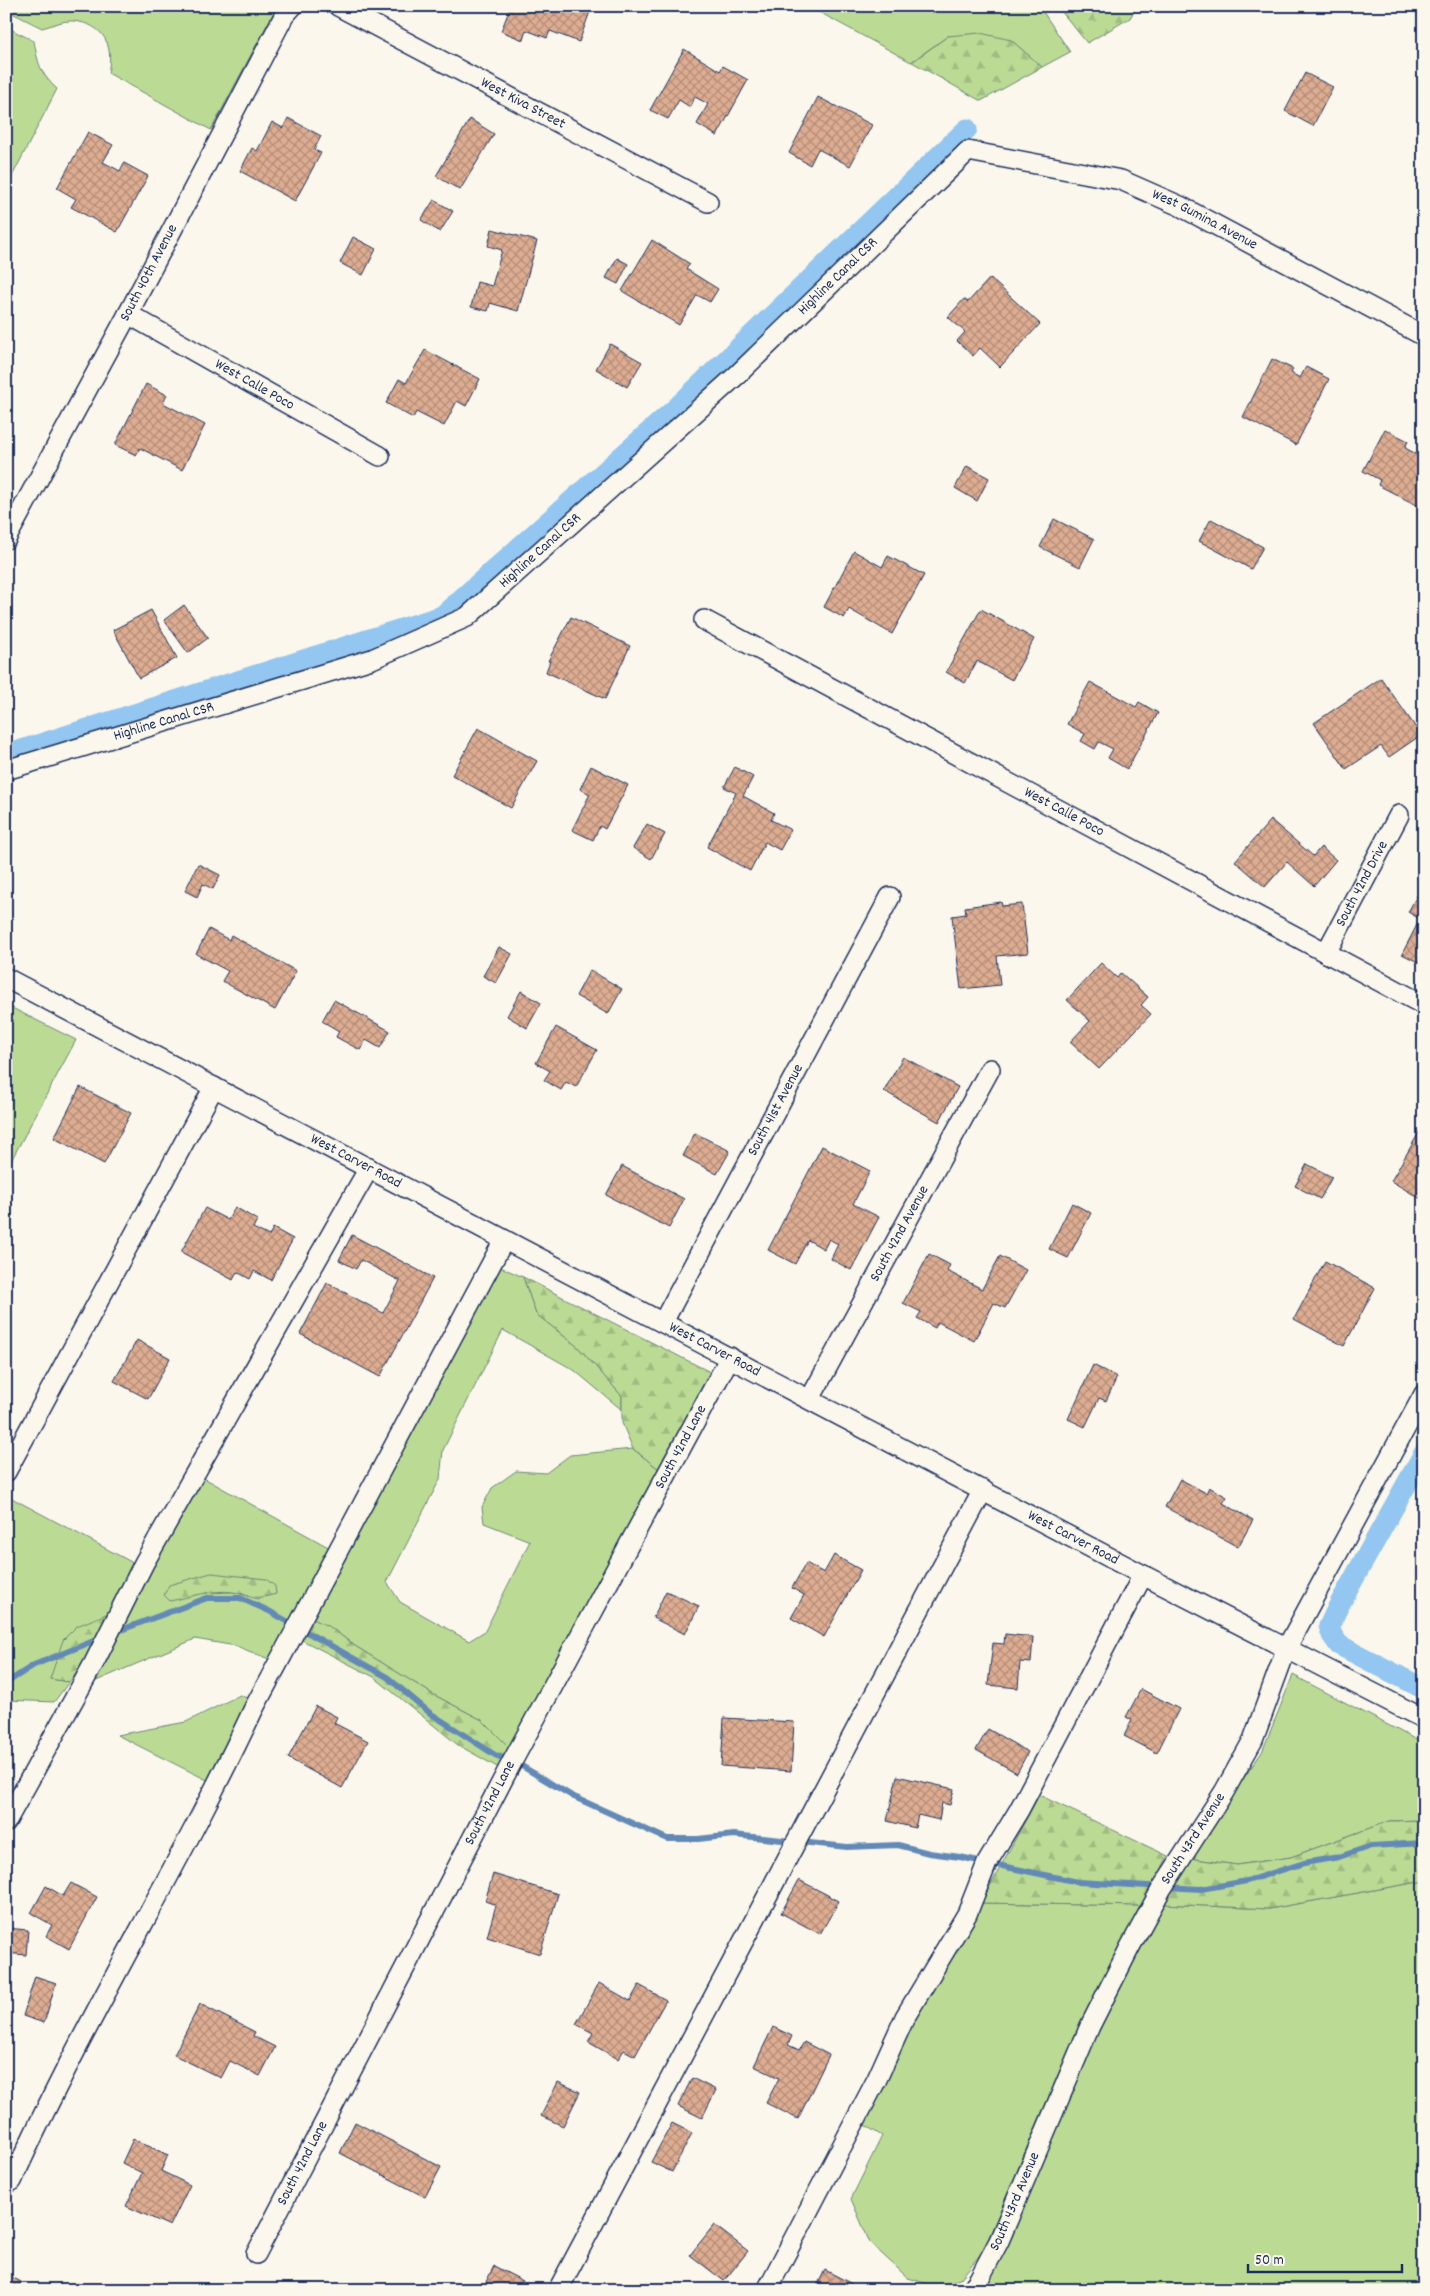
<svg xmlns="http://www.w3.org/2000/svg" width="1430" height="2296" font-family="Dekko,sans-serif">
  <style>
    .green { fill: #bbdb94; stroke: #6b8579; fill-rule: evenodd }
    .forest { fill: url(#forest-firs); stroke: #6b8579 }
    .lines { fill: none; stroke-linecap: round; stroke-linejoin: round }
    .stream { stroke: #638ab6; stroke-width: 6 }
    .canal { stroke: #93c6f0; stroke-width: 21 }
    .building { fill: url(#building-cross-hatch); stroke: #1b2f5e }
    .street-casing { stroke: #1b2f5e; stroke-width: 22 }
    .street { stroke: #fbf7ec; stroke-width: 19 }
    .labels { text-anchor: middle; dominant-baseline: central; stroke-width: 5; stroke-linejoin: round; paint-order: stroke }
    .street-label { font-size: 15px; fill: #1b2f5e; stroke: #fbf7ec }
  </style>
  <defs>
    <pattern id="forest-firs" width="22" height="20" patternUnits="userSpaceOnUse" patternTransform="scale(1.25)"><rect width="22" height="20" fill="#bbdb94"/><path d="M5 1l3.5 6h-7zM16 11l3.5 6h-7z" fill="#a0bc82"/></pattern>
    <pattern id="building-cross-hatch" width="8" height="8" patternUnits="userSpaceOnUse" patternTransform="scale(1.25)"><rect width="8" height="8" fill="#dead91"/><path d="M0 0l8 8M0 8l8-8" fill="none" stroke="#b38d7a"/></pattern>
  </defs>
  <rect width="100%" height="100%" fill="#fbf7ec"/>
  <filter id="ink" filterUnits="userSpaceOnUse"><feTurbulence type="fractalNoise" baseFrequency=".02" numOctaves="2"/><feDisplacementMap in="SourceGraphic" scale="10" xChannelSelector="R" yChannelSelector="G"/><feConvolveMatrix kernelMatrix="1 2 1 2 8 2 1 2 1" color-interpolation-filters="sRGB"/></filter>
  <g filter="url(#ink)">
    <path class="green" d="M6,6H277L211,130L108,73C114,45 104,24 73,21C63,20 51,26 42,28L6,10Z
      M808,6H1039L1070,52L1042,67L1011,40L948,36L911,62Z
      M6,27L34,41C38,64 40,73 57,89L6,188Z
      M6,1005L76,1040L6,1170Z
      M498,1266L523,1277L536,1314L578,1347L622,1396V1410L574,1370L503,1330L443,1450L440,1479L387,1582L400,1602L469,1641L485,1631L530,1541L484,1523L482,1507L492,1488L516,1471L546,1473L570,1455L633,1449L659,1469L510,1748L482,1720L434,1695L355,1646L330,1627L311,1618Z
      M202,1477L330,1548L269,1659L236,1646L195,1639L96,1681L146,1569ZM266,1579L258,1599L233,1592L206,1593Z
      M6,1495L133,1563L111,1612L51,1679L69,1682L54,1702L6,1700Z
      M1293,1675L1424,1744V1820L1389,1821L1291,1857L1237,1865L1188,1858L1262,1752Z
      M240,1695L251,1700L211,1782L117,1735L186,1722Z
      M1424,1881V2290H980L997,2261L1105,2016L1164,1904L1269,1909Z
      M981,1903L1143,1906L1080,2024L983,2251L960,2279L939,2287L908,2278L870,2243L851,2199L882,2136L863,2124L922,2005Z"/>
    <path class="forest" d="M1057,6H1137L1130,18L1087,43Z
      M980,33L1011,40L1042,67L981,101L912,62L948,36Z
      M523,1277L710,1372L659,1469L633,1449L622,1423V1396L578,1347L536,1314Z
      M211,1573L266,1579L275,1586L276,1594C251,1601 255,1595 233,1592C213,1589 190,1597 170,1601L164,1595L169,1585Z
      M111,1612L90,1658L69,1682L50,1679L63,1640L77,1626Z
      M311,1618L330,1627L355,1646L434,1695L482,1720L510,1748L499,1768L458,1745L374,1677L300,1639Z
      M1039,1795L1168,1856L1143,1906L981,1903Z
      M1424,1820V1881L1269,1909L1164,1904L1188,1858L1237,1865L1291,1857L1389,1821Z"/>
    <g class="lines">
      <path class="stream" d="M113,1633L207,1598H240L269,1611L387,1677L430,1713L495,1755L520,1765L572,1796L667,1839H698L734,1835L847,1847L898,1845L929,1853L960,1857L1078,1882L1201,1889L1247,1881L1304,1863L1339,1857L1371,1846L1424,1843
        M6,1683L34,1665L101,1638"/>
      <path class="canal" d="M6,755L442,616L676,408L967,129
        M1424,1453L1338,1607L1329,1626L1332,1635L1339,1645L1424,1689"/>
    </g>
    <path class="building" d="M511,6H592L579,42L550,31L547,38L526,30L523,40L501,31Z
      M684,49L720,71L723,66L748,80L717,136L697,124L708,104L695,97L690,107L679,100L668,119L650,110Z
      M1305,73L1333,87L1313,126L1285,111Z
      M818,97L872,125L850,166L818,149L810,165L789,153Z
      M288,118L321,136L314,150L321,153L295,201L240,171L252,148L257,151L272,122L283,128Z
      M470,119L494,134L460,190L436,176Z
      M88,132L113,145L103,162L120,171L124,163L148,176L117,232L71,207L76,199L57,188Z
      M434,200L453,211L440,232L421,220Z
      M492,229L537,241L518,311L490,303L488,311L471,307L477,282L492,286L502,250L488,246Z
      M353,237L376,249L363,275L340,263Z
      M652,240L690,264L686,269L718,289L710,302L697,295L679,325L622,291Z
      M617,258L628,264L618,284L606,278Z
      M990,278L1040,324L1000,367L980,348L973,356L957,341L965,332L948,317L964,299L968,302Z
      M610,344L642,362L627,387L596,369Z
      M425,350L480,379L466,406L457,401L444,426L416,412L413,418L386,403L399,379L406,383Z
      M1272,359L1293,369L1291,373L1300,378L1306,367L1329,379L1296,445L1243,417Z
      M146,384L167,395L163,403L205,425L182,470L140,448L136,455L115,445Z
      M1385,429L1408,441L1405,448L1424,458V504L1422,508L1378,485L1380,480L1363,471Z
      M967,466L989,478L977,501L955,488Z
      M1054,519L1094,539L1080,567L1040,547Z
      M1211,519L1263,547L1251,569L1199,541Z
      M854,551L882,567L888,556L924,575L892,634L849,609L844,618L824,607Z
      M184,605L208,638L188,653L164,620Z
      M981,609L1034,639L1012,680L977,661L965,683L946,672Z
      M151,610L177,658L139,678L113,630Z
      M571,617L630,646L605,699L546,672L550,661H548Z
      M1381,678L1421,735L1389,757L1381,746L1346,769L1314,723Z
      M1090,682L1136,707L1139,702L1158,713L1127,769L1108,758L1113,749L1099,742L1095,749L1081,741L1085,734L1067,724Z
      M478,728L537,761L511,808L452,775Z
      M591,766L628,785L605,829L600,826L593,840L572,830L590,794L580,789Z
      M735,767L753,777L743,796L774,813L771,820L791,830L780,850L765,842L750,871L707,847L736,793L724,787Z
      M1271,820L1313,856L1321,847L1336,860L1314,886L1287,862L1265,887L1235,861Z
      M647,824L665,834L651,859L633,848Z
      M198,864L220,875L213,889L203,884L197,897L185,891Z
      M1424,883V965L1402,954L1420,919L1408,912Z
      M1001,902L1002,906L1022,904L1028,953L997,956L1000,985L961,989L952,916L966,914L965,907Z
      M209,929L229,940L231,935L296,971L275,1010L222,981L228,971L196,954Z
      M499,947L512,954L496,983L483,976Z
      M1101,963L1117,978L1121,973L1148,997L1141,1005L1151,1014L1099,1069L1070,1042L1090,1021L1067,1000Z
      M590,970L622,989L608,1014L576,996Z
      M521,991L541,1003L527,1028L507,1016Z
      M334,1000L390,1031L380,1048L366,1040L360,1050L336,1037L339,1031L322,1021Z
      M556,1027L597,1050L576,1087L566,1082L561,1090L544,1080L550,1071L536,1063Z
      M903,1057L958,1087L939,1122L884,1091Z
      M80,1087L131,1113L104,1164L54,1138Z
      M1424,1124V1193L1421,1199L1391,1181Z
      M695,1133L730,1151L717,1174L683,1156Z
      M822,1146L870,1171L853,1204L879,1217L851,1270L831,1259L838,1244L829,1239L824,1249L808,1240L795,1264L768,1250Z
      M1307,1164L1332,1177L1320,1199L1295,1186Z
      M622,1166L684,1199L669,1228L606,1195Z
      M1072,1203L1091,1213L1068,1258L1049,1249Z
      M235,1207L257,1220L253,1228L269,1236L273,1228L293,1239L271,1280L254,1271L250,1279L237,1272L233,1280L181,1252L205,1208L228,1220Z
      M352,1235L433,1278L380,1377L300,1334L327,1283L383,1313L400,1281L361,1260L356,1269L339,1260Z
      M929,1254L950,1265L947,1271L982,1289L1000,1256L1026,1270L1005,1308L994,1303L974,1341L938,1322L935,1328L917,1318L921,1312L903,1303Z
      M1325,1261L1375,1288L1344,1346L1294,1319Z
      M137,1340L170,1358L148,1399L114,1381Z
      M1093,1365L1117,1377L1106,1401L1099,1398L1085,1427L1068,1419Z
      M1180,1479L1206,1493L1209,1487L1227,1497L1223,1503L1253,1520L1238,1547L1165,1507Z
      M834,1555L861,1570L824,1637L791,1618L804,1595L792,1588L806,1563L824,1573Z
      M666,1591L699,1606L685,1634L653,1618Z
      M1005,1634L1033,1637L1031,1663L1020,1662L1018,1688L988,1685L993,1643L1004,1644Z
      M1141,1689L1179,1709L1157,1753L1124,1736L1132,1720L1126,1717Z
      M316,1706L337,1717L334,1723L368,1741L342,1788L288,1758Z
      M724,1718L794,1722L791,1771L721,1766Z
      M988,1729L1028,1752L1017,1773L976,1750Z
      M897,1776L954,1789L950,1805L942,1803L939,1820L918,1815L915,1828L887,1821Z
      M493,1874L558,1894L540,1954L487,1937L496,1905L485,1901Z
      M799,1880L839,1901L820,1934L781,1913Z
      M71,1883L97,1897L69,1949L46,1936L52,1925L31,1913L46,1886L63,1896Z
      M6,1928L28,1930L26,1955L6,1953Z
      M35,1976L56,1983L44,2023L23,2016Z
      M599,1983L630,2001L639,1985L666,2000L635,2056L624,2050L618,2059L588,2042L593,2033L576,2024Z
      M200,2004L255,2032L253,2036L275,2047L260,2076L230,2061L221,2078L174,2055Z
      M773,2027L792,2036L788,2045L799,2050L804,2042L829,2055L798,2119L766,2103L779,2078L754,2066Z
      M692,2078L716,2090L702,2118L678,2106Z
      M558,2082L580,2092L563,2126L541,2116Z
      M355,2122L441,2167L425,2197L340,2153Z
      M672,2123L692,2133L672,2172L651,2162Z
      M133,2139L168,2155L161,2171L190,2185L170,2226L126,2206L142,2173L122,2163Z
      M714,2225L748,2251L724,2281L690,2255Z
      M494,2266L523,2281L518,2290H482Z
      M825,2270L852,2284L849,2290H815Z
      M6,2274L21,2282L17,2290H6Z"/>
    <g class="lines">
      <g class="street-casing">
        <g id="street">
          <path id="s1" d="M338,6L708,202"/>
          <path id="s2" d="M128,314L380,456"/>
          <path id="s3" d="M6,539L128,314L284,16L293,6"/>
          <path id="s4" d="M704,620L1424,1005"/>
          <path id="s5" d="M6,770L372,659L467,617L737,375L968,151L1121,180L1180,206L1424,336"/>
          <path id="s6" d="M1326,953L1399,815"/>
          <path id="s7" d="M6,978L1143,1575L1424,1719"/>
          <path id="s8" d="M663,1322L890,897"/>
          <path id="s9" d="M810,1399L990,1069"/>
          <path d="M6,1472L214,1087"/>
          <path d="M6,1822L94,1663L144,1563L369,1168"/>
          <path d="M12,2181C85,2019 179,1868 254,1708L504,1240"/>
          <path id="s10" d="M256,2254L512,1762L730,1357"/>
          <path d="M558,2290L983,1490"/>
          <path d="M767,2290L877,2079L905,2017L967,1914L987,1863L1019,1810L1143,1575"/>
          <path id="s11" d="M971,2290L979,2279L999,2241L1090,2026L1130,1947L1162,1888L1224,1792L1253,1740L1287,1647L1424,1394"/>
        </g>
      </g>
      <use href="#street" class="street"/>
    </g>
  </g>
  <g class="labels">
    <g class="street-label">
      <text stroke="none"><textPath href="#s1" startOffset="209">West Kiva Street</textPath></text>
      <text stroke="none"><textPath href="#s5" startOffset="1419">West Gumina Avenue</textPath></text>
      <text stroke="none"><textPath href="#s3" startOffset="302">South 40th Avenue</textPath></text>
      <text stroke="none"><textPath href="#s5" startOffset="990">Highline Canal CSR</textPath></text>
      <text stroke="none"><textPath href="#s2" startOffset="145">West Calle Poco</textPath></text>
      <text stroke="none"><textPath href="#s5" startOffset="585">Highline Canal CSR</textPath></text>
      <text stroke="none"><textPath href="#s5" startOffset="165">Highline Canal CSR</textPath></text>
      <text stroke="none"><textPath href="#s4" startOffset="408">West Calle Poco</textPath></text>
      <text stroke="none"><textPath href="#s6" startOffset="78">South 42nd Drive</textPath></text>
      <text stroke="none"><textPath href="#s8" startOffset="240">South 41st Avenue</textPath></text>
      <text stroke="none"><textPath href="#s7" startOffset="395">West Carver Road</textPath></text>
      <text stroke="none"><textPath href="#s9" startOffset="188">South 42nd Avenue</textPath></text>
      <text stroke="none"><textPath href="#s7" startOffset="800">West Carver Road</textPath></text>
      <text stroke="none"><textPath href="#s10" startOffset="912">South 42nd Lane</textPath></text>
      <text stroke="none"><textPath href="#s7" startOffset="1205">West Carver Road</textPath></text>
      <text stroke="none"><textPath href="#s10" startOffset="508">South 42nd Lane</textPath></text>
      <text stroke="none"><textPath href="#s11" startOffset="504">South 43rd Avenue</textPath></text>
      <text stroke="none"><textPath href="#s10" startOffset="102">South 42nd Lane</textPath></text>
      <text stroke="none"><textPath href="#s11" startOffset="99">South 43rd Avenue</textPath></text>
    </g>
  </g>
  <rect width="1430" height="2296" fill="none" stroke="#fbf7ec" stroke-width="25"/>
  <rect x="12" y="12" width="1405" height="2271" fill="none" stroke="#1b2f5e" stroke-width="2" filter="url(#ink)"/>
  <path d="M1248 2264v8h154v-8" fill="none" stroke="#1b2f5e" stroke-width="2.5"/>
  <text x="1255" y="2264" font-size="15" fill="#1b2f5e" stroke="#fbf7ec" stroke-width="4" paint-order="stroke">50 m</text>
</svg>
